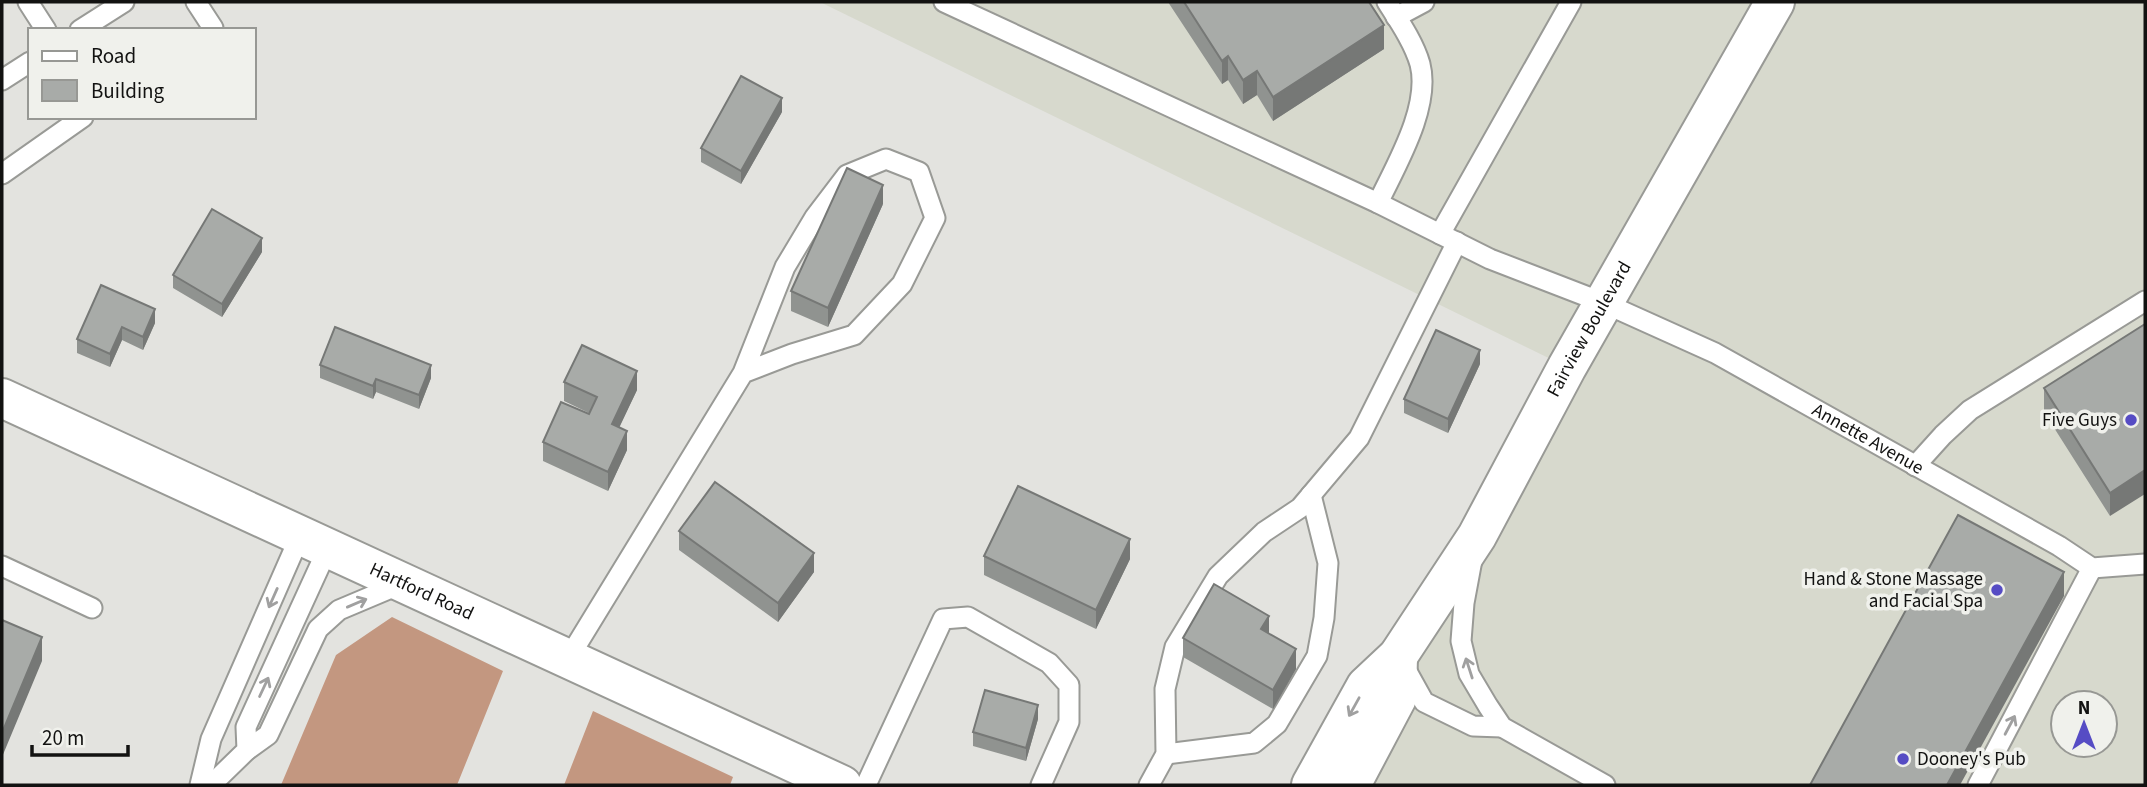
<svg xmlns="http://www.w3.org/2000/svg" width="2147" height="787" font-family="'Source Sans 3',sans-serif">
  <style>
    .built { fill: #d7d9cd; fill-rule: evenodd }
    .forest { fill: #c39780 }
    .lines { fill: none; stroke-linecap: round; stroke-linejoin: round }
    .service-casing { stroke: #999a96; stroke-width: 23 }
    .tertiary-casing { stroke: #999a96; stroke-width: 42 }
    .service { stroke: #fff; stroke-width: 19 }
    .tertiary { stroke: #fff; stroke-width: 38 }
    .wall { fill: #909390 }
    .shaded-wall { fill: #767876 }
    .building { fill: #a8aba8; stroke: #767876; stroke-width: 2 }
    .oneway { stroke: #a0a0a0 }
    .poi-dot { fill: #564cc4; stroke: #f0f1ec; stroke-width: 2.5 }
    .labels { text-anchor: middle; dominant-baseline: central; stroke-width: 7; stroke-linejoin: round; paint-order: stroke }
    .street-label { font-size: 19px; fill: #121211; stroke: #f0f1ec }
    .poi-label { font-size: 19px; fill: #121211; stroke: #f0f1ec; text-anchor: end }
  </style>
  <rect width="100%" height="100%" fill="#e3e3df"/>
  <path class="built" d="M820,2H2145V785H1351L1567,367ZM2063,703H2105V745H2063Z"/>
  <path class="forest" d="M392,617L503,671L457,785H281L336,655Z
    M593,711L733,777L730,785H564Z"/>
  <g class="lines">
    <g class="service-casing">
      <g id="service">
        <path d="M28,2L46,30"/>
        <path d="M196,2L213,28L210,30"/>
        <path d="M944,2L1378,203"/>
        <path id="s1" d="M1387,2C1399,21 1414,43 1420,64C1431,107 1396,165 1378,203L1490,259L1604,303L1715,353L2059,546L2092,568L2145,564"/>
        <path d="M1396,17L1424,2"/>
        <path d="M80,30L124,2"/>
        <path d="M2,80L30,62"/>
        <path d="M2,174L83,117"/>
        <path d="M1440,234L1571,2"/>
        <path d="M1915,466L1943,435L1970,410L2145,301"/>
        <path d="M1472,560L1464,603L1461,641L1469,674L1488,706L1502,727L1605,785"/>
        <path d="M2,566L92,608"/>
        <path d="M568,659L743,373L792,354L854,335L902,284L935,218L919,172L886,159L847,175L815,217L785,267L743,373"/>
        <path d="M1404,666L1424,702L1473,726L1502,727"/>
        <path d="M247,750L268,735L318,629L339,610L403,583"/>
        <path d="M1166,754L1254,743L1277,724L1317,656L1324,618L1328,563L1311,495"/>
        <path d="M200,785L211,739L300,536"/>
        <path d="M211,785L247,750L246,727L328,548"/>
        <path d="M866,785L943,619L968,617L1049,663L1069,685V722L1041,785"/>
        <path d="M1149,785L1166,754L1165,689L1175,647L1218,576L1264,532L1300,508L1359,438L1457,242"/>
        <path d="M1978,785L2092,568"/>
      </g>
    </g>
    <g class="tertiary-casing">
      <g id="tertiary">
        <path id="s2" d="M2,398L842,785"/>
        <path id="s3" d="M1311,785L1366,686L1398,656L1477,536L1567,367L1775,2"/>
        <path d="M1351,785L1397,698L1398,656"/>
      </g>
    </g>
    <use href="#service" class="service"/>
    <use href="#tertiary" class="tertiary"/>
  </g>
  <path class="wall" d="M1168,2H1369L1384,49L1273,121L1257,95L1243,104L1228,80L1222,84Z
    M782,112L741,184L701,162V148Z
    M883,204L828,327L791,311V291Z
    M262,252L222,317L173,288V275Z
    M101,285L155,323L143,350L122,340L110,367L77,353V339Z
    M2145,324L2110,516L2044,412V388Z
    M1480,364L1448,433L1404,413V399Z
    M320,365L431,378L419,409L376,392L373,399L320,378Z
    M564,382L637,390L619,427L627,450L608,491L543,461V442L589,413L564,401Z
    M679,531L814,572L778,622L679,550Z
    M984,556L1130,559L1096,629L984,575Z
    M1269,633L1296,669L1273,709L1183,657V638Z
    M1038,719L1026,761L973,746V732Z"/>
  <path class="shaded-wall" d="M1384,25V49L1273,121V97Z
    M1228,56V80L1222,84V61Z
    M1257,71V95L1243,104V80Z
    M782,98V112L741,184V171Z
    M883,185V204L828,327V308Z
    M262,238V252L222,317V304Z
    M155,309V323L143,350V337Z
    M122,327V340L110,367V354Z
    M1480,350V364L1448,433V419Z
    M431,365V378L419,409V395Z
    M637,371V390L612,443V424Z
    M376,379V392L373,399V386Z
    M627,431V450L608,491V472Z
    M2145,470V494L2110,516V493Z
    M1130,539V559L1096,629V610Z
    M814,553V572L778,622V603Z
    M2064,572V596L1960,785H1947Z
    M1269,616V635L1261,629Z
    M42,637V661L2,757V733Z
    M1296,649V669L1273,709V690Z
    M1038,705V719L1026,761V748Z"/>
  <path class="building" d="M1184,2H1369L1384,25L1273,97L1257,71L1243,80L1228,56L1222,61Z
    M741,76L782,98L741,171L701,148Z
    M847,168L883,185L828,308L791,291Z
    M212,209L262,238L222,304L173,275Z
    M101,285L155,309L143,337L122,327L110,354L77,339Z
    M2145,324V470L2110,493L2044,388Z
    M335,327L431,365L419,395L376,379L373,386L320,365Z
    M1436,330L1480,350L1448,419L1404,399Z
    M582,345L637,371L612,424L627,431L608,472L543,442L561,402L589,414L597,397L564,382Z
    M715,482L814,553L778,603L679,531Z
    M1018,486L1130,539L1096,610L984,556Z
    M1958,515L2064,572L1947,785H1810Z
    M1214,584L1269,616L1261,629L1296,649L1273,690L1183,638Z
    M2,620L42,637L2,733Z
    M985,690L1038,705L1026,748L973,732Z"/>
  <defs><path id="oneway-shaft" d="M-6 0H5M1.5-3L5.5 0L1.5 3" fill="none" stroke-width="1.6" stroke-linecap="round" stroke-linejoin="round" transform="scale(1.75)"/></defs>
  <g class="oneway">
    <use href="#oneway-shaft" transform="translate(273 598) rotate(114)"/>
    <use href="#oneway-shaft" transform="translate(357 603) rotate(-23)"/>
    <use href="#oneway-shaft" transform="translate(1469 668) rotate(-108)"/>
    <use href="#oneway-shaft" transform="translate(264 687) rotate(-65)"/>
    <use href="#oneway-shaft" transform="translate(1354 707) rotate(119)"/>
    <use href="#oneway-shaft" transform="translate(2010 725) rotate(-62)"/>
  </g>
  <g class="poi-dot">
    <circle cx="2131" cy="420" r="7"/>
    <circle cx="1997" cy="590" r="7"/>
    <circle cx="1903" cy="759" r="7"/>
  </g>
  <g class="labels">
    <g class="street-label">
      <text stroke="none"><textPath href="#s3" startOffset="536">Fairview Boulevard</textPath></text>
      <text stroke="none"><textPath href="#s1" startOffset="763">Annette Avenue</textPath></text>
      <text stroke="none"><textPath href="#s2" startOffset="462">Hartford Road</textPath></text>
    </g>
    <g class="poi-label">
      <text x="2117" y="420">Five Guys</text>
      <text x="1983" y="579">Hand &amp; Stone Massage<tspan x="1983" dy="22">and Facial Spa</tspan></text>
      <text x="1917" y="759" text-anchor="start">Dooney's Pub</text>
    </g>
  </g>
  <rect width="2147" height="787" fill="none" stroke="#121211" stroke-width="7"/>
  <rect x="28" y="28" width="228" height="91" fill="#f0f1ec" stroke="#979894" stroke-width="2"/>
  <rect x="42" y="51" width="35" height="10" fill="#ffffff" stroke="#979894" stroke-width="2"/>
  <text x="91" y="63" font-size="21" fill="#121211">Road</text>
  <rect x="42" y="80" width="35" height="21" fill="#a8aba8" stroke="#979894" stroke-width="2"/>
  <text x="91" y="98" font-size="21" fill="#121211">Building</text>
  <g transform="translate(2084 724)"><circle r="33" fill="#f0f1ec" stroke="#979894" stroke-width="2"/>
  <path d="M0-5L12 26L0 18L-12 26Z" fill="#564cc4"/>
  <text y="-10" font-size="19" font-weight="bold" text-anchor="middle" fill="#121211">N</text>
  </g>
  <path d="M32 745v10h96v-10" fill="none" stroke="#121211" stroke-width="3.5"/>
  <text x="42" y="745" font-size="21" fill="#121211" stroke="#f0f1ec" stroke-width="5" paint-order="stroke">20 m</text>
</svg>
